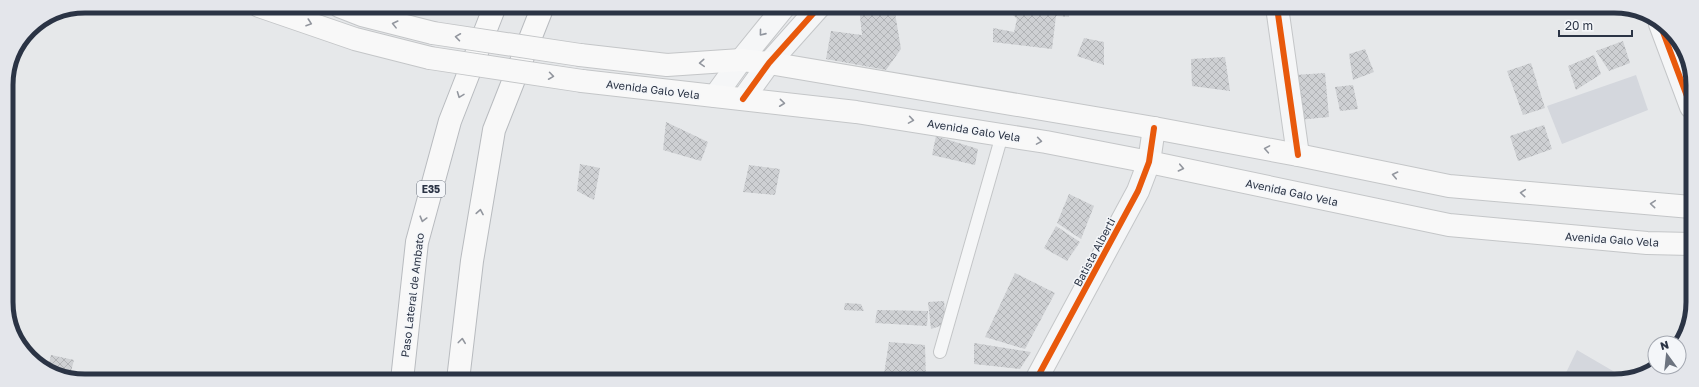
<svg xmlns="http://www.w3.org/2000/svg" width="1699" height="387" font-family="'Golos Text',sans-serif">
  <style>
    .built { fill: #d4d7dd }
    .building { fill: url(#building-cross-hatch) }
    .lines { fill: none; stroke-linecap: round; stroke-linejoin: round }
    .service-casing { stroke: #c4c6c8; stroke-width: 14 }
    .minor-casing { stroke: #c4c6c8; stroke-width: 24 }
    .tertiary-casing { stroke: #c4c6c8; stroke-width: 24 }
    .secondary-casing { stroke: #c4c6c8; stroke-width: 24 }
    .trunk-casing { stroke: #b8bbbf; stroke-width: 24 }
    .service { stroke: #f5f6f7; stroke-width: 12 }
    .minor { stroke: #f5f6f7; stroke-width: 22 }
    .tertiary { stroke: #f5f6f7; stroke-width: 22 }
    .secondary { stroke: #f8f8f8; stroke-width: 22 }
    .trunk { stroke: #f8f8f8; stroke-width: 22 }
    .secondary-bridge-casing { stroke: #c4c6c8; stroke-width: 24; stroke-linecap: butt }
    .secondary-bridge { stroke: #f8f8f8; stroke-width: 22 }
    .cycleway-casing { stroke: #f4f6f9; stroke-width: 8 }
    .cycleway { stroke: #e8590c; stroke-width: 6 }
    .oneway { stroke: #92969e }
    .oneway2 { stroke: #90959e }
    .labels { text-anchor: middle; dominant-baseline: central; stroke-width: 3; stroke-linejoin: round; paint-order: stroke }
    .shield { fill: #f4f6f9; stroke: #676e7b; stroke-width: 1 }
    .shield-label { font-size: 10px; font-weight: bold; fill: #2b3445 }
    .street-label { font-size: 11px; fill: #2b3445; stroke: #f4f6f9 }
    .rim { fill: none; stroke: #2b3445; stroke-width: 5 }
  </style>
  <defs>
    <pattern id="building-cross-hatch" width="8" height="8" patternUnits="userSpaceOnUse"><rect width="8" height="8" fill="#ced0d3"/><path d="M0 0l8 8M0 8l8-8" fill="none" stroke="#b1b3b6"/></pattern>
  </defs>
  <rect width="100%" height="100%" fill="#e6e8ea"/>
  <path class="built" d="M1636,75L1648,110L1562,144L1547,106Z
    M1577,350L1625,378L1619,381H1562Z"/>
  <path class="building" d="M859,7H894L901,49L886,70L826,59L831,31L862,35Z
    M1011,7H1070L1069,17L1056,16L1052,49L993,42V28L1014,32L1017,19L1010,12Z
    M1084,38L1104,42V65L1077,56Z
    M1623,41L1630,63L1609,71L1596,51Z
    M1365,49L1374,72L1353,80L1349,54Z
    M1594,55L1601,74L1576,90L1568,66Z
    M1225,57L1230,91L1192,86L1191,59Z
    M1531,63L1545,108L1523,115L1507,71Z
    M1325,73L1329,117L1298,120L1295,75Z
    M1353,85L1358,109L1340,111L1335,87Z
    M666,122L708,142L701,161L663,150Z
    M1544,125L1552,149L1518,161L1510,136Z
    M936,136L978,149L975,165L932,155Z
    M580,164L600,168L594,200L577,191Z
    M749,165L780,169L775,195L743,192Z
    M1069,194L1094,206L1081,239L1057,223Z
    M1056,226L1080,242L1067,261L1044,248Z
    M1015,273L1055,293L1025,349L985,337Z
    M944,301L946,324L931,329L928,302Z
    M845,303L861,304L864,311L844,310Z
    M877,310L928,311L927,326L875,323Z
    M889,342L925,345L926,380H883Z
    M974,343L1031,352L1020,369L974,364Z
    M51,355L74,360L69,379L48,368Z"/>
  <g class="lines">
    <g class="service-casing">
      <path id="service" d="M940,352L1002,135"/>
    </g>
    <g class="minor-casing">
      <path id="minor" d="M1277,7L1298,155
        M1660,24L1691,107
        M1036,380L1138,191L1149,162L1154,128"/>
    </g>
    <g class="tertiary-casing">
      <path id="tertiary" d="M715,96L741,60L784,7
        M743,99L769,63L819,7"/>
    </g>
    <g class="secondary-casing">
      <path id="secondary" d="M259,6L355,39L430,58
        M339,6L362,15L433,33
        M580,55L667,65L741,60L769,63L1154,128L1298,155L1449,186L1691,207
        M582,81L856,112L1046,142L1149,162L1449,225L1647,243L1691,244"/>
    </g>
    <g class="trunk-casing">
      <path id="trunk" d="M402,380L417,242L450,121L495,6
        M458,380L472,261L494,130L543,6"/>
    </g>
    <use href="#service" class="service"/>
    <use href="#minor" class="minor"/>
    <use href="#tertiary" class="tertiary"/>
    <use href="#secondary" class="secondary"/>
    <use href="#trunk" class="trunk"/>
    <g class="secondary-bridge-casing">
      <path id="secondary-bridge" d="M433,33L580,55
        M430,58L582,81"/>
    </g>
    <use href="#secondary-bridge" class="secondary-bridge"/>
    <g class="cycleway-casing">
      <path id="cycleway" d="M1277,7L1298,155
        M1660,24L1691,107
        M743,99L769,63L819,7
        M1036,380L1138,191L1149,162L1154,128"/>
    </g>
    <use href="#cycleway" class="cycleway"/>
  </g>
  <defs><path id="oneway-chevron" d="M-2-3.5L2.5 0L-2 3.5" fill="none" stroke-width="1.6" stroke-linecap="round" stroke-linejoin="round"/></defs>
  <g class="oneway">
    <use href="#oneway-chevron" transform="translate(309 23) rotate(19)"/>
    <use href="#oneway-chevron" transform="translate(395 24) rotate(-166)"/>
    <use href="#oneway-chevron" transform="translate(458 37) rotate(-172)"/>
    <use href="#oneway-chevron" transform="translate(702 63) rotate(176)"/>
    <use href="#oneway-chevron" transform="translate(551 76) rotate(8)"/>
    <use href="#oneway-chevron" transform="translate(460 95) rotate(111)"/>
    <use href="#oneway-chevron" transform="translate(782 103) rotate(6)"/>
    <use href="#oneway-chevron" transform="translate(911 120) rotate(9)"/>
    <use href="#oneway-chevron" transform="translate(1039 141) rotate(9)"/>
    <use href="#oneway-chevron" transform="translate(1267 149) rotate(-170)"/>
    <use href="#oneway-chevron" transform="translate(1181 168) rotate(12)"/>
    <use href="#oneway-chevron" transform="translate(1395 175) rotate(-168)"/>
    <use href="#oneway-chevron" transform="translate(1523 193) rotate(-175)"/>
    <use href="#oneway-chevron" transform="translate(1653 204) rotate(-175)"/>
    <use href="#oneway-chevron" transform="translate(480 212) rotate(-80)"/>
    <use href="#oneway-chevron" transform="translate(423 219) rotate(105)"/>
    <use href="#oneway-chevron" transform="translate(462 341) rotate(-83)"/>
  </g>
  <use class="oneway2" href="#oneway-chevron" transform="translate(762 33) rotate(129)"/>
  <g class="labels">
    <rect class="shield" x="417" y="181" width="28" height="16" rx="3"/>
    <g class="shield-label">
      <text x="431" y="189">E35</text>
    </g>
    <g class="street-label">
      <text transform="translate(653 89) rotate(7)">Avenida Galo Vela</text>
      <text transform="translate(974 130) rotate(9)">Avenida Galo Vela</text>
      <text transform="translate(1292 192) rotate(12)">Avenida Galo Vela</text>
      <text transform="translate(1612 239) rotate(4)">Avenida Galo Vela</text>
      <text transform="translate(1094 252) rotate(-62)">Batista Alberti</text>
      <text transform="translate(412 295) rotate(-83)">Paso Lateral de Ambato</text>
    </g>
  </g>
  <path d="M0 0H1699V387H0ZM85 13H1614A72 72 0 0 1 1686 85V302A72 72 0 0 1 1614 374H85A72 72 0 0 1 13 302V85A72 72 0 0 1 85 13Z" fill="#e4e6eb" fill-rule="evenodd"/>
  <path class="rim" d="M85 13H1614A72 72 0 0 1 1686 85V302A72 72 0 0 1 1614 374H85A72 72 0 0 1 13 302V85A72 72 0 0 1 85 13Z"/>
  <g transform="translate(1667 355) rotate(345)"><circle r="19" fill="#f4f6f9" stroke="#a4a8b1"/>
  <path d="M0-3L7 15L0 10L-7 15Z" fill="#6c737f"/>
  <text y="-6" font-size="11" font-weight="bold" text-anchor="middle" fill="#2b3445">N</text>
  </g>
  <path d="M1559 30v6h73v-6" fill="none" stroke="#2b3445" stroke-width="2"/>
  <text x="1565" y="30" font-size="12" fill="#2b3445" stroke="#f4f6f9" stroke-width="3" paint-order="stroke">20 m</text>
</svg>
